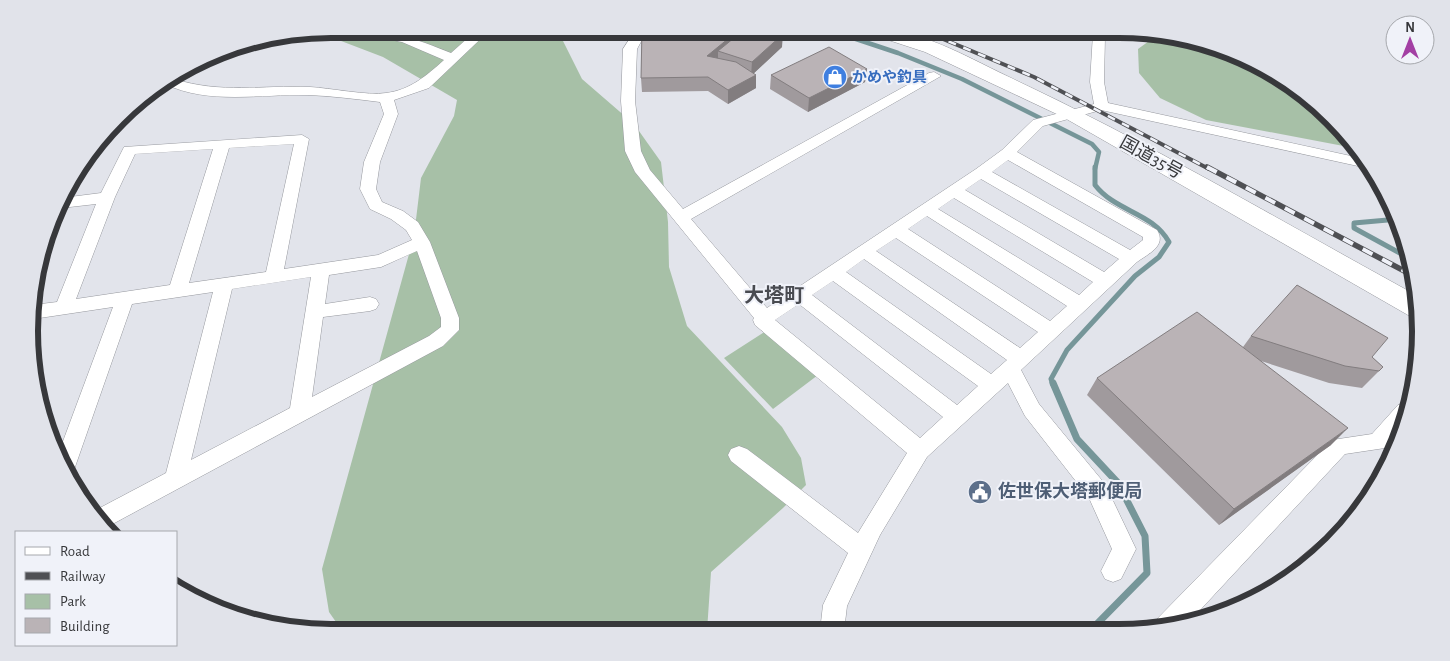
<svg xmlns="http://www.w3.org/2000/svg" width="1450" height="661" font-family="'Alegreya Sans','Noto Sans JP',sans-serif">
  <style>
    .green { fill: #a7c0a7 }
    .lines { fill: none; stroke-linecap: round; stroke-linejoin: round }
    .stream-far2 { stroke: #769699; stroke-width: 4.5 }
    .stream-far1 { stroke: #769699; stroke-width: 5 }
    .stream { stroke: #769699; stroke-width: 7 }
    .street-casing { stroke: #96989e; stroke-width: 1 }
    .highway-casing { stroke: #96989e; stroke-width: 1 }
    .street { fill: #fff; fill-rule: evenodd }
    .highway { fill: #fff; fill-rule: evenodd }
    .rail-far1-casing { stroke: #4f5054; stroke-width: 4 }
    .rail-casing { stroke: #4f5054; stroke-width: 5.5 }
    .rail-far1 { stroke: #f0f2f9; stroke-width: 2.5; stroke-dasharray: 8; stroke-linecap: butt }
    .rail { stroke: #f0f2f9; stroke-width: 4; stroke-dasharray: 11; stroke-linecap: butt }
    .wall { fill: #a09a9d }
    .shaded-wall { fill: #827d7f }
    .building { fill: #bab3b6; stroke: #827d7f }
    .labels { text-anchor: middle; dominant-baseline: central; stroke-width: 4; stroke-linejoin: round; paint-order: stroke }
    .far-shop-label { font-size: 15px; font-weight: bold; fill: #366cbe; stroke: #f0f2f9; text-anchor: start }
    .street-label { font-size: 18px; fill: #37383b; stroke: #f0f2f9 }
    .service-label { font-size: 18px; font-weight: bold; fill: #4e5e75; stroke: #f0f2f9; text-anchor: start }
    .quarter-label { font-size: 20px; font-weight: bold; fill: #494b51; stroke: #f0f2f9 }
    .rim { fill: none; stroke: #37383b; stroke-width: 6 }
  </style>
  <rect width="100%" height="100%" fill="#e2e4eb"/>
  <path class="green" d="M331,29H549L560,35L582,79L634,124L661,162L668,222L669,267L687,326L782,427L801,458L806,485L783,508L711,572L707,631L343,632L329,612L322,569L414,236L421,178L454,116L457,100L383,57L315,31Z
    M1156,36L1235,52L1333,117L1354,148L1206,120L1160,98L1139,73L1138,49Z
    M766,331L818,375L773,409L724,358Z"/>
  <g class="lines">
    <path class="stream-far2" d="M826,29L898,53L962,79L1092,144L1099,152L1095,169"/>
    <path class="stream-far1" d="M1399,219L1354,223V228L1407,257
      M1053,385L1051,379L1067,350L1135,276L1159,257L1169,242C1152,212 1116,212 1095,185V167"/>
    <path class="stream" d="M1053,383L1077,439L1118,483L1145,536L1147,573L1091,630"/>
    <g class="street-casing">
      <path id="street" d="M351,29C389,29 416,39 451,53L478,29H491L429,88L394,100L398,114L380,162L376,189L382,202L403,211L418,222L430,242L459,318V330L443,346L107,527L94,511L166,473L213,292L132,304L75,467L72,474L67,475L59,452L113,307L33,319V305L57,302L96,204L61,208H59L62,198L101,193L124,147L302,135L309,139L284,269L378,255L412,240L406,230L391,219L370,209L360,189L364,162L384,114L380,102C356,99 332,96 308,95C260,94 209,105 165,84L174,79C222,94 261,85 310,87C330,88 368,96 386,93C410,90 426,76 444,60L402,42L353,32ZM294,144L266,272L189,283L229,148ZM213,149L170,285L76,299L115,197L135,154ZM417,251L441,318V327L429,336L312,397L323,317L370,311L376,309L379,304L376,299L370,297L325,304L329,275L381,267ZM311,277L290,408L191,460L232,289Z
        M636,29H648L637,49L635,101L641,151L650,170L683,209L929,73L934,72L941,76L691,219L767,308L976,169L1002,150L1033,120L1094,104L1090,82L1093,34L1089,29L1127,30L1121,35L1105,36L1104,82L1108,103L1360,158L1367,168L1101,110L1043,126L1017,152L1157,230C1167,246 1148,254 1137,262L1021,370L1039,404L1105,484L1136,549L1121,579L1113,582L1105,579L1101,571L1112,549L1089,498L1025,416L1008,383L927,457L880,535L847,606L844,631H820L823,605L848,553L731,461L728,455L731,449L739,446L747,449L858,533L907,453L755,325L753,320L754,318L635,172L625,151L621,101L623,49ZM1008,160L1143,237V240L1130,250L992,172ZM981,179L1119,259L1104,272L965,190ZM954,198L1093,282L1079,295L938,209ZM927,216L1067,306L1050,321L908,229ZM896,238L1038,332L1020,348L876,251ZM864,259L1007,360L991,374L846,272ZM833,281L978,386L957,405L812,295ZM799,304L943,417L920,438L775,320Z
        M1405,403H1407L1402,429L1385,448L1345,454L1189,622L1156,630L1158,618L1332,440L1372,434L1398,405Z"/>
    </g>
    <g class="highway-casing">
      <path id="highway" d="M865,29C915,26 963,55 1007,76C1146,141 1279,220 1414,294L1419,317L1408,315L1063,117L925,52L867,33Z"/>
    </g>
    <use href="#street" class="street"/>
    <use href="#highway" class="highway"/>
    <g class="rail-far1-casing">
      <path id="rail-far1" d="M919,29L1034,77L1209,169"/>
    </g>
    <g class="rail-casing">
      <path id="rail" d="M1207,167L1410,274"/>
    </g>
    <use href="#rail-far1" class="rail-far1"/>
    <use href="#rail" class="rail"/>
  </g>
  <path class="wall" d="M642,29L782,47L754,73L756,88L728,104L708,91L642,92L641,78Z
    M867,69L865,82L808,112L770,89L771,75Z
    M1251,336L1372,357L1383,367L1362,388L1329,383L1261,361L1331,445L1219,525L1087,395L1097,378L1243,347Z"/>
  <path class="shaded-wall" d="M740,29H750L718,51V60L707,56Z
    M783,34L782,47L751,76L752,62Z
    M867,69L865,82L808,112L809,98Z
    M756,75V88L728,104V90Z
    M1348,428L1331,445L1219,525L1234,509Z"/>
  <path class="building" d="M642,29H740L707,56L736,62L756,75L728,90L708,77L641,78Z
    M745,29H763L783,34L752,62L718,51Z
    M829,47L867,69L809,98L771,75Z
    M1297,285L1388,338L1372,357L1383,367L1379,371L1345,366L1251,336Z
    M1197,312L1348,428L1234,509L1097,378Z
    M1331,531L1337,536L1303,570L1248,602Z"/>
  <defs>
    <g id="shop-disc" transform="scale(1.25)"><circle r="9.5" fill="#3f7fe0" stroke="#f0f2f9"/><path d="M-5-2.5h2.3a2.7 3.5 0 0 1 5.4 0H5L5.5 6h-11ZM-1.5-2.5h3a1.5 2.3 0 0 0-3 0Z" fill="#fff"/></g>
    <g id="civic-disc" transform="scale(1.25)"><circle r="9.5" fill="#5c6f8a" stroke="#f0f2f9"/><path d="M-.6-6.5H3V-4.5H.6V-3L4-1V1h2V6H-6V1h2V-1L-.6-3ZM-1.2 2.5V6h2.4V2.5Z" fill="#fff"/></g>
  </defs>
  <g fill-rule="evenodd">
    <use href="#shop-disc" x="835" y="77"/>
    <use href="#civic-disc" x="980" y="492"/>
  </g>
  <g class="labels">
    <g class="far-shop-label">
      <text x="852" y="77">かめや釣具</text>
    </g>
    <g class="street-label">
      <text transform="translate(1151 158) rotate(29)">国道35号</text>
    </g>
    <g class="service-label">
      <text x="998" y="492">佐世保大塔郵便局</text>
    </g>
    <g class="quarter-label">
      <text x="774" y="296">大塔町</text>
    </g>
  </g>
  <path d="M0 0H1450V661H0ZM331 38H1119A293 293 0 0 1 1412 331V331A293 293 0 0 1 1119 624H331A293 293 0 0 1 38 331V331A293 293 0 0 1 331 38Z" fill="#e1e3ea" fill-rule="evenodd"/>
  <path class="rim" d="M331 38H1119A293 293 0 0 1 1412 331V331A293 293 0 0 1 1119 624H331A293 293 0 0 1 38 331V331A293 293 0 0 1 331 38Z"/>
  <rect x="15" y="531" width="162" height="115" fill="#f0f2f9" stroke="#a6a8ad"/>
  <rect x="25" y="547" width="25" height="8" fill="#ffffff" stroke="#a6a8ad"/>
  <text x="60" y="556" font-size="15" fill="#37383b">Road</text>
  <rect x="25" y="572" width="25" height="8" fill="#4f5054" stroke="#a6a8ad"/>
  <text x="60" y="581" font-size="15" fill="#37383b">Railway</text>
  <rect x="25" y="594" width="25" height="15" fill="#a7c0a7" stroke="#a6a8ad"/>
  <text x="60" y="606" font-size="15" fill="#37383b">Park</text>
  <rect x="25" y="618" width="25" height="15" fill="#bab3b6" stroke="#a6a8ad"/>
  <text x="60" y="631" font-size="15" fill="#37383b">Building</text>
  <g transform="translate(1410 40)"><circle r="24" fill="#f0f2f9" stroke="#a6a8ad"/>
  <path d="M0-4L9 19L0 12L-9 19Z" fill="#a33fa4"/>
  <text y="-8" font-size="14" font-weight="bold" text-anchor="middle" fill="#37383b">N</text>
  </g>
</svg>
